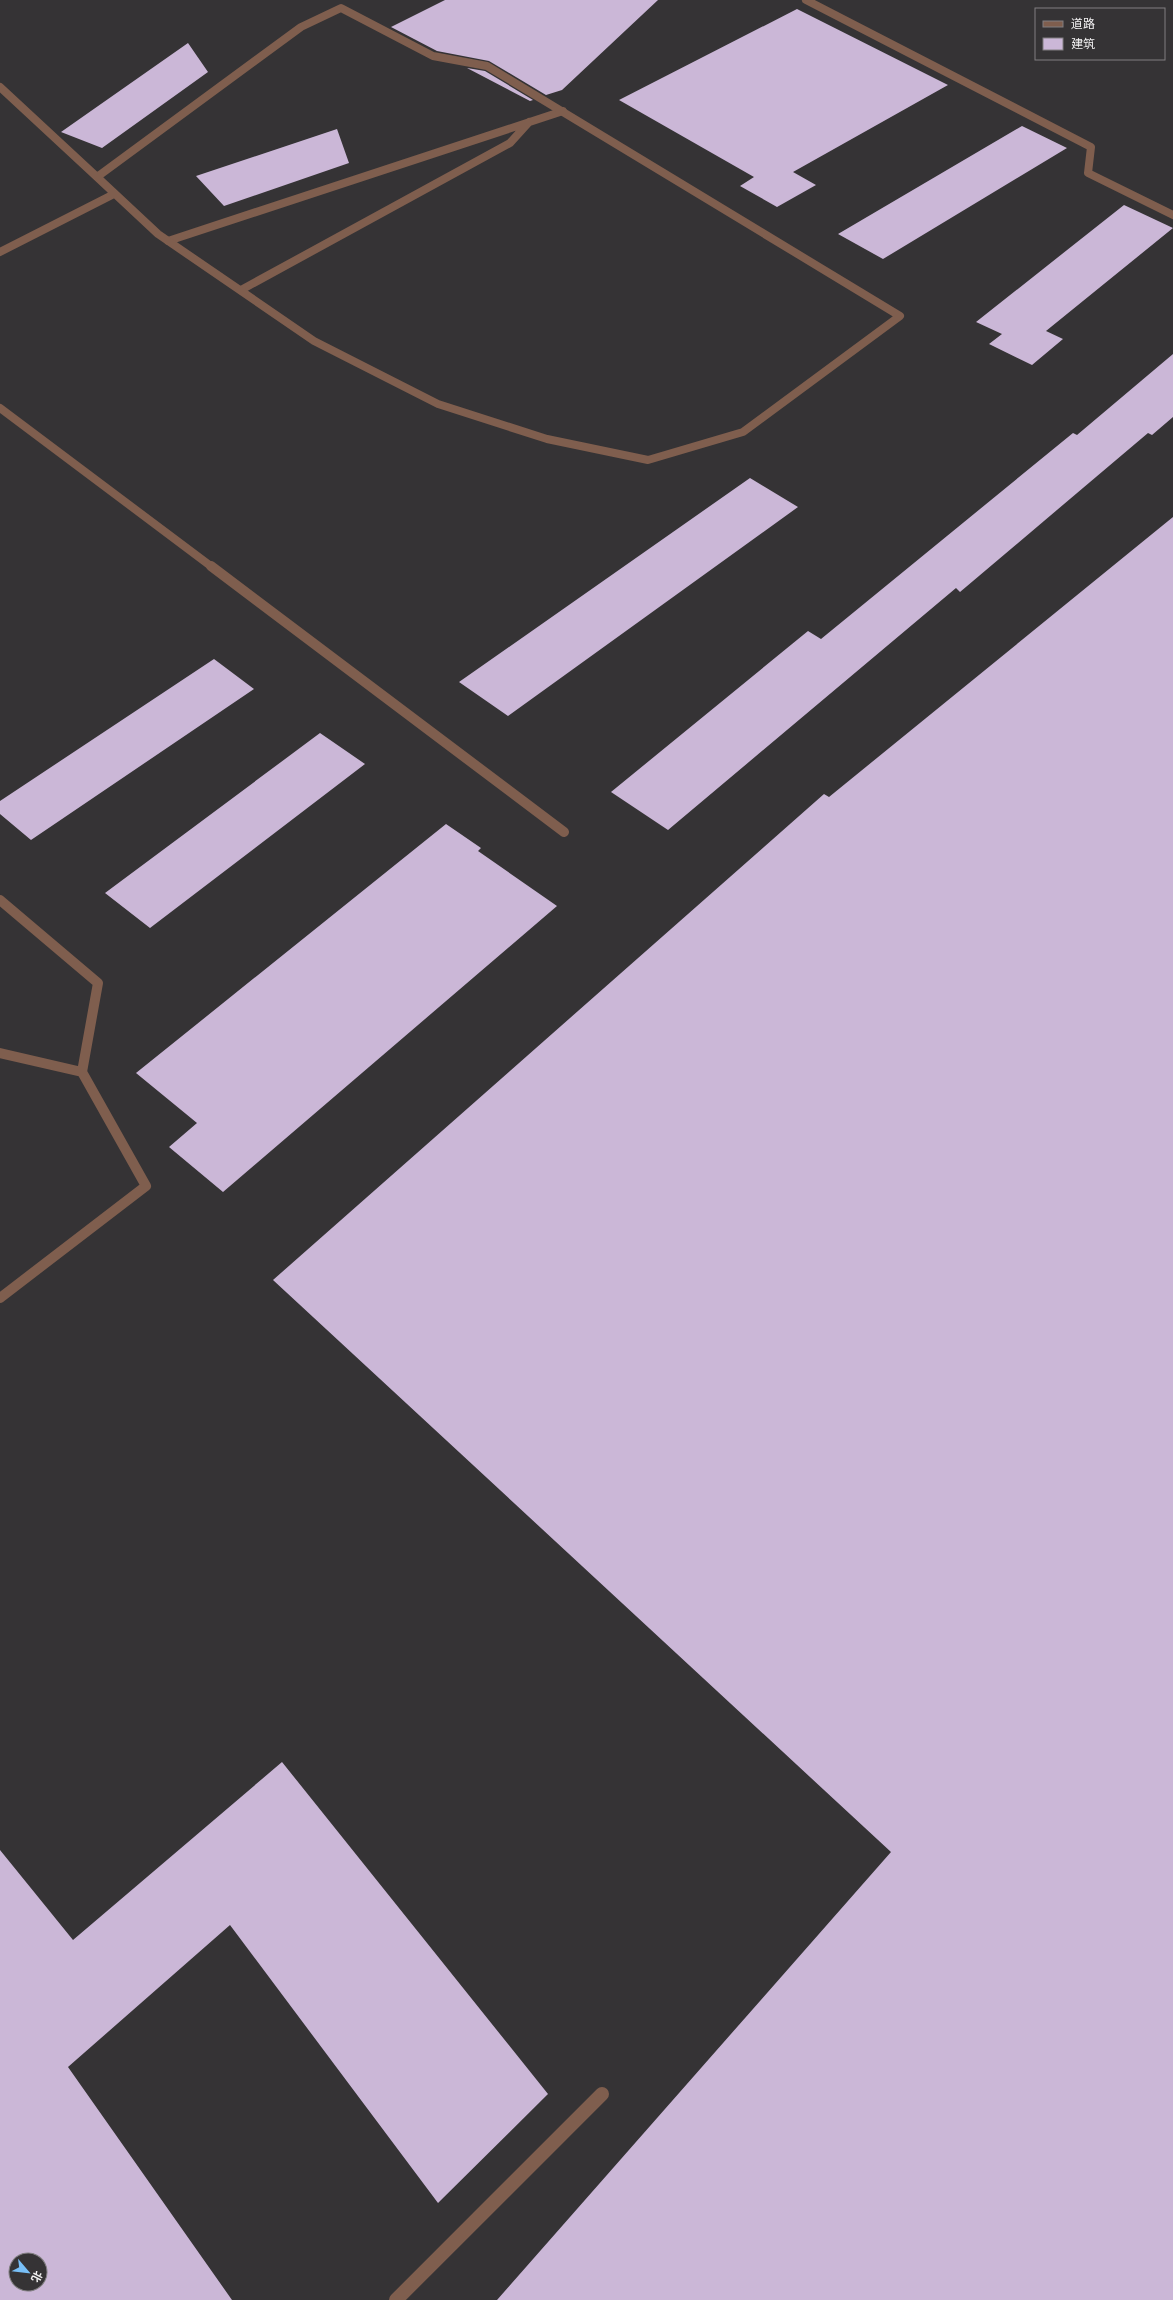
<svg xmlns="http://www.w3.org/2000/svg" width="1173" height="2300" font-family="Figtree,'Noto Sans SC',sans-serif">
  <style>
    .building { fill: #cbb7d7; fill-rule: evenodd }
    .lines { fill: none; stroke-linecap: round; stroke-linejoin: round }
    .service-far1 { stroke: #7f5e4e; stroke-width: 8 }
    .service { stroke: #7f5e4e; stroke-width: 14 }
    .minor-far1 { stroke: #7f5e4e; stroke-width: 8 }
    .minor { stroke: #7f5e4e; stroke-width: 10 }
  </style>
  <rect width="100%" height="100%" fill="#353335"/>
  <path class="building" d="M445,0H658L562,90L546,95L489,61L437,51L391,27Z
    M797,9L948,85L793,172L816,185L777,207L740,186L754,177L619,100Z
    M188,43L208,72L102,148L61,132Z
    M467,68L485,71L533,100L530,101Z
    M1022,126L1067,148L883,259L838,234Z
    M337,129L349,163L224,206L196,176Z
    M1124,205L1173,228L1046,331L1063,339L1032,365L989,344L1002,334L976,322Z
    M1173,354V417L1152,435L1148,433L960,592L956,588L668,830L611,792L808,631L821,639L1073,433L1077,435Z
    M750,478L798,507L508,716L459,682Z
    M1173,517V2300H497L891,1852L273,1280L824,794L829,797Z
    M214,659L254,689L31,840L0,814V801Z
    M320,733L365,764L150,928L105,893Z
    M446,824L481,848L478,851L557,906L223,1192L169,1147L197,1123L136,1073Z
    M282,1762L548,2094L438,2203L230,1925L68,2067L232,2300H0V1850L73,1940ZM16,2260H40V2284H16Z"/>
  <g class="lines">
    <path class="service-far1" d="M168,241L563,111
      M241,290L510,143L529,122"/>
    <path class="service" d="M396,2300L602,2094"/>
    <path class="minor-far1" d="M806,0L1091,147L1088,173L1173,215
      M341,8L433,56L487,66L900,316L743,432L648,460L547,439L438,404L314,341L158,234L97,177L301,27Z
      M0,87L97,177
      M0,252L114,194
      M0,408L212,567"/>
    <path class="minor" d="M211,566L564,832
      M0,900L98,983L82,1072L146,1186L0,1298
      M0,1053L82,1072"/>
  </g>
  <rect x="1035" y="8" width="130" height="52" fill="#353335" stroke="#817f81"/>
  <rect x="1043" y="21" width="20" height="6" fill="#7f5e4e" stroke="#817f81"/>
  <text x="1071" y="28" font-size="12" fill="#f2f1f2">道路</text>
  <rect x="1043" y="38" width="20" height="12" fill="#cbb7d7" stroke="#817f81"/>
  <text x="1071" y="48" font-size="12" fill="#f2f1f2">建筑</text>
  <g transform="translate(28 2272) rotate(118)"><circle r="19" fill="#353335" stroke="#817f81"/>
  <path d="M0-3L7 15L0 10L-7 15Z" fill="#78bff7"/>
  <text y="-6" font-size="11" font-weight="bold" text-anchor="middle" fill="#f2f1f2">北</text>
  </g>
</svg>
